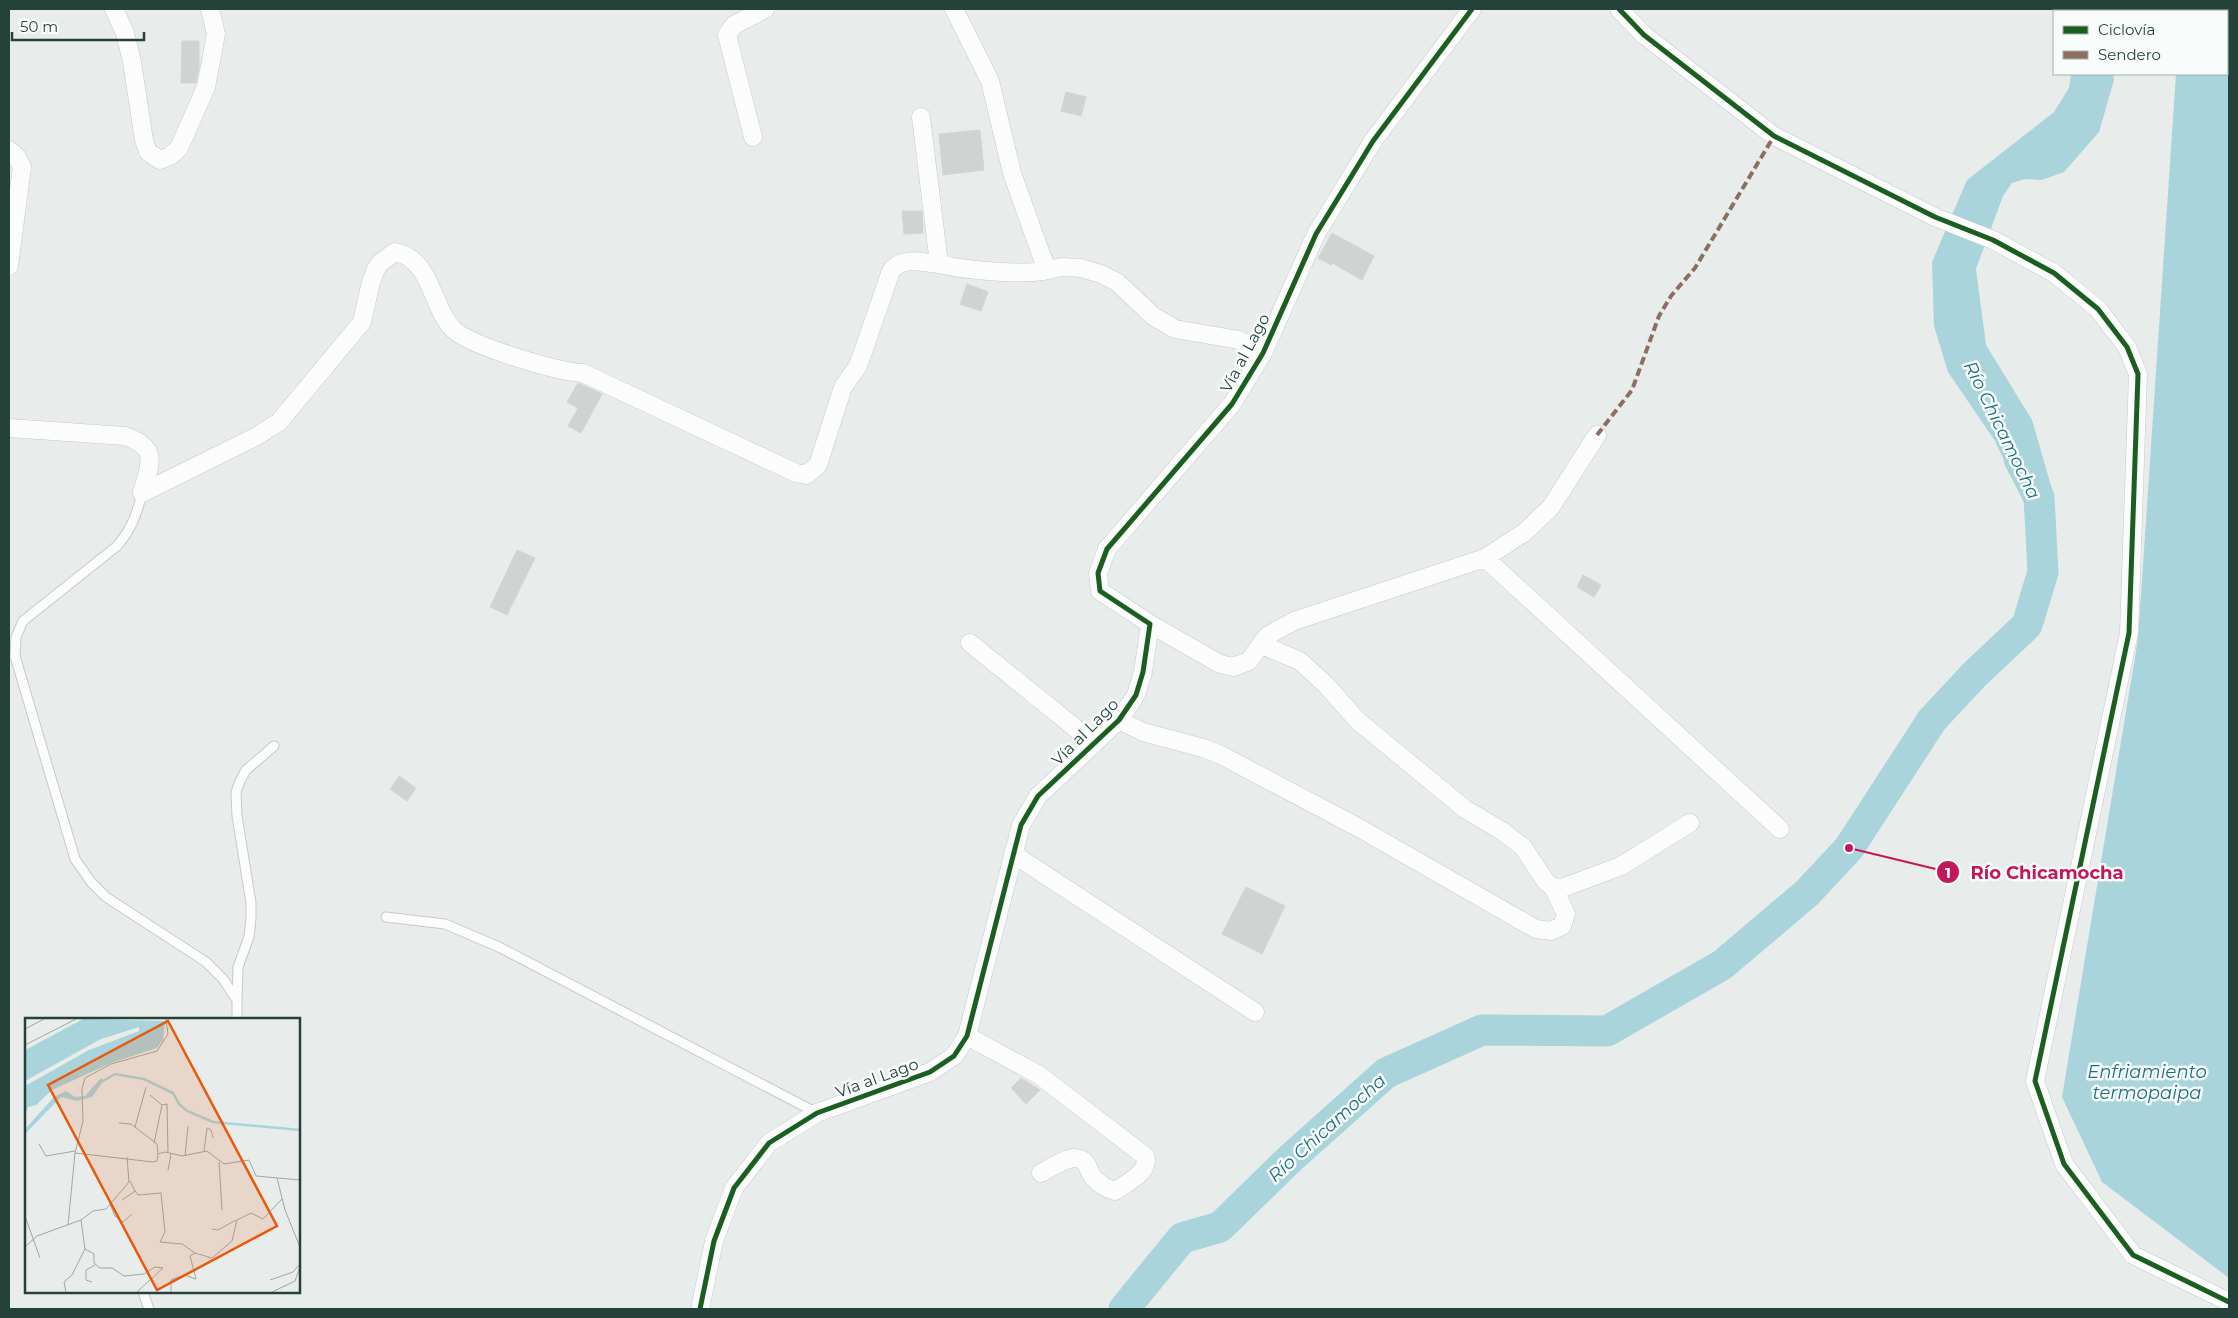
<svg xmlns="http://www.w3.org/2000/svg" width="2238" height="1318" font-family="Montserrat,sans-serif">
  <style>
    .water { fill: #a9d4db }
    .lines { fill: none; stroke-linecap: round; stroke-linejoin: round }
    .river { stroke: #a9d4db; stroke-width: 31 }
    .building { fill: #cfd4d2; stroke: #d1d6d4 }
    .lane-casing { stroke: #c5cac8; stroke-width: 11 }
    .street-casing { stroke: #c5cac8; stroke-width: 19 }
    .lane { stroke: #fcfcfc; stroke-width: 9 }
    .street { stroke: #fcfcfc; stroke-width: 18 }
    .quiet { stroke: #8d6e63; stroke-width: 4; stroke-dasharray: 8 4; stroke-linecap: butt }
    .cycleway-casing { stroke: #f7fbf9; stroke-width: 8 }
    .cycleway { stroke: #1b5e20; stroke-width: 5 }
    .labels { text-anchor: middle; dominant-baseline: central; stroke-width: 5; stroke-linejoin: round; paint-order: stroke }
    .street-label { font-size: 16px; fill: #24423a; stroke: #f7fbf9 }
    .water-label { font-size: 18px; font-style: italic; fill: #1c6f80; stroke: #f7fbf9 }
    .inset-river { fill: none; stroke: #a9d4db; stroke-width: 2.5 }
    .inset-road { fill: none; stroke: #9aa9a4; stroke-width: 1 }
    .view { fill: #e8590c; fill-opacity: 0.15; stroke: #e8590c; stroke-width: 2.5 }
    .inset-edge { fill: none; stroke: #24423a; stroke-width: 2.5 }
    .leader { fill: none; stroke: #c2185b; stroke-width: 2 }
    .callout-dot { fill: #c2185b; stroke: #f7fbf9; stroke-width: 2 }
    .mark-label { font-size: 15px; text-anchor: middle; font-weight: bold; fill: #fff }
    .callout-label { font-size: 18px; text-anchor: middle; font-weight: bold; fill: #c2185b; stroke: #f7fbf9; stroke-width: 5; stroke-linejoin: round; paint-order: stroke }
  </style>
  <rect width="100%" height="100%" fill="#e8edeb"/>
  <path class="water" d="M2060,9H2111V11H2061Z
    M2180,9H2229V1278L2102,1182L2062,1097L2138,639L2176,74H2227V11H2180Z
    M2071,74H2113L2114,80L2099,132L2064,172L2042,180L2025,179L2012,183L2003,196L1976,269L1986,345L2032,420L2052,489L2025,505L1995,441L1948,372L1934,326L1932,262L1967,180L2054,112L2069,88Z"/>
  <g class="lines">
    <path class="river" d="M1124,1309L1182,1238L1220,1227L1292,1157L1386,1073L1482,1030L1607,1031L1722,965L1807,893L1849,848L1932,720L1975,674L2027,625L2043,572L2039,497L2019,459"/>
  </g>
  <path class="building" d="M182,41H199V67L196,83H181Z
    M1066,92L1086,97L1081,116L1061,111Z
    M980,130L984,170L943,175L939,134Z
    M902,211H922L923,233L904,234Z
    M1332,233L1374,256L1362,280L1332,263L1331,265L1318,258Z
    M967,284L988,292L981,311L960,304Z
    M578,383L602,394L581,433L568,426L578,408L567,402Z
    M517,550L535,558L507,615L490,607Z
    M1583,575L1601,585L1594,597L1577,587Z
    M399,776L416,788L407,801L390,789Z
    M1246,887L1285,906L1262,954L1222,934Z
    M1021,1078L1040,1090L1026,1104L1011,1088Z"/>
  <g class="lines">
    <g class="lane-casing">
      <path id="lane" d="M142,493C137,514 131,530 117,546L23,621L16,637L15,656L75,859L91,882L106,897L206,962L223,979L237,1000V1019
        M386,917L445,924L499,947L817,1113
        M237,999L238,967L249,937L251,918V903L237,816L236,792L240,781L246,770L274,746
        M143,1292L149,1309"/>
    </g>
    <g class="street-casing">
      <path id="street" d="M114,9L125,33L132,62L144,140L148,152L160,160L170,156L179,148L206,87L216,34L210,9
        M954,9L990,81L1012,173L1042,257L1048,270L1062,267L1081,268L1101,274L1117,282L1153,316L1175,329L1239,340L1263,353
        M1619,9L1644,35L1774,136L1935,217L1993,240L2054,273L2098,309L2127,347L2138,374L2129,633L2035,1081L2064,1164L2133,1255L2229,1302
        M921,117L939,264C964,270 1024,276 1048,270
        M753,137L727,35L734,25L765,9
        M9,150L17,157L22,167L9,266
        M9,428L125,436C160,448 150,464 142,493
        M142,493L257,436L279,422L362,322L371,282L376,269L380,263L395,252C432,259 431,307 453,329C470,346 558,372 583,373L796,473L806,475L818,465L843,387L858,366L891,271C903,256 921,262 939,264
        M1485,558L1780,829
        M1150,624L1220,664L1233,667L1249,661L1267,636L1294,621L1485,558L1525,532L1551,507L1597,435
        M970,643L1094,743
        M1262,645L1300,661L1326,685L1358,721L1465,809L1502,831L1523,847L1546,882L1553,887L1562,888L1621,866L1690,823
        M1119,720L1143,732L1203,748L1221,755L1361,829L1536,929L1551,931L1562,926L1566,914L1553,887
        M1013,854L1255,1012
        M967,1036L1039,1075L1145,1156C1151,1172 1126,1183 1115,1191C1107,1189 1097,1183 1092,1176C1087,1167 1087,1158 1074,1158C1064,1159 1050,1168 1041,1173
        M700,1309L714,1241L734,1188L769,1143L817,1113L930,1072L954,1056L967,1036L1021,825L1038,796L1119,720L1136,695L1143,672L1150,624L1100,591L1098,573L1107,549L1232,404L1263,353L1316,234L1373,141L1472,9"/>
    </g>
    <use href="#lane" class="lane"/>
    <use href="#street" class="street"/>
    <path class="quiet" d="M1597,435L1632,390L1659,316L1671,296L1695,268L1774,136"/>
    <g class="cycleway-casing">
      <path id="cycleway" d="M1619,9L1644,35L1774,136L1935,217L1993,240L2054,273L2098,309L2127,347L2138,374L2129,633L2035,1081L2064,1164L2133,1255L2229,1302
        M700,1309L714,1241L734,1188L769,1143L817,1113L930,1072L954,1056L967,1036L1021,825L1038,796L1119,720L1136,695L1143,672L1150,624L1100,591L1098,573L1107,549L1232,404L1263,353L1316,234L1373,141L1472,9"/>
    </g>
    <use href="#cycleway" class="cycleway"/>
  </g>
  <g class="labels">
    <g class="street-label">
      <text transform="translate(1245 353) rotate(-62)">Vía al Lago</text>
      <text transform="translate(1085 732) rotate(-45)">Vía al Lago</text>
      <text transform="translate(877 1078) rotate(-20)">Vía al Lago</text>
    </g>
    <g class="water-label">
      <text transform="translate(2002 430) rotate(64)">Río Chicamocha</text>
      <text x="2147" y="1072">Enfriamiento<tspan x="2147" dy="21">termopaipa</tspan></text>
      <text transform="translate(1327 1128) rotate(-42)">Río Chicamocha</text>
    </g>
  </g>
  <g transform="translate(25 1018)">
    <rect width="275" height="275" fill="#e8edeb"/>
    <path d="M58,1L140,3L138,22L132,30L86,45L27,72L11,87L3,89L0,97V68L64,32L114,13V9L76,21L0,63V32ZM76,60L79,62L67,79L52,83L36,79L0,116V111L29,79L41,73L50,79L60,78Z" fill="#a9d4db"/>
    <path class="inset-river" d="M76,64L90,56L119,61L148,75L154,86L162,93L188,104L275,112"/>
    <path class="inset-road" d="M0,11L19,1M0,27L51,1M125,77L137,87L129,125M137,87L142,86L143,135M94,105L106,106L132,126L133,136M110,109L121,69M14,126L21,138L50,133M179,133L182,110L186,112L188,120M50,135L58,103L57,71L60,60L86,46L132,33L143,16L141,1M160,138L163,108M194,144L197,192M143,152L146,136M252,160L260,192L275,229M110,173L113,177L136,175L140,214L135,224L157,226L170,235L187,240L207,223L212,202L226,195L238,201L257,181M97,182L110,173L105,163M85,186L90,198L98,204L107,196M0,198L15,240M56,202L68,193L81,191L104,164L102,139M43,207L50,135L128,144L132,143L133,136L140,134L157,138L182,133L199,146L224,142L231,158L275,162M187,211L193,212L211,202M0,229L12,218L56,202L60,231L69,236V245L75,250H87L99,258L119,256L130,249L138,250L112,274M245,262L268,254L275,246M67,264L61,262V252L70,247M41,274L39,264L47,257L60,231M146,274V262L159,257L171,261L165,238L170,235M247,274L270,263L275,249"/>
    <path class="view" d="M143,3L252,208L132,272L23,67Z"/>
    <rect width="275" height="275" class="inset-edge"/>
  </g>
  <path class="leader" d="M1849 848L1948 872"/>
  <g class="callout-dot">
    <circle cx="1849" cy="848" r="5"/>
    <circle cx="1948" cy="872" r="12"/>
  </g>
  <g class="mark-label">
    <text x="1948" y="878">1</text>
  </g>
  <g class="callout-label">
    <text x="2047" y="879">Río Chicamocha</text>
  </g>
  <rect width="2238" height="1318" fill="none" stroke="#24423a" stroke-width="20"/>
  <rect x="2053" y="10" width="175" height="65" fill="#f7fbf9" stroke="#a3b1ad"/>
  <rect x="2063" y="26" width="25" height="8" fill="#1b5e20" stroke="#a3b1ad"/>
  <text x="2098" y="35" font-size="15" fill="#24423a">Ciclovía</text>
  <rect x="2063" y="51" width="25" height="8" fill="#8d6e63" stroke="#a3b1ad"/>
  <text x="2098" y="60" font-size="15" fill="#24423a">Sendero</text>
  <path d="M12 32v8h132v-8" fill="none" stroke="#24423a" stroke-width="2.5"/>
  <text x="20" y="32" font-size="15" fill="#24423a" stroke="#f7fbf9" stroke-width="4" paint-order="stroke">50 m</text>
</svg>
